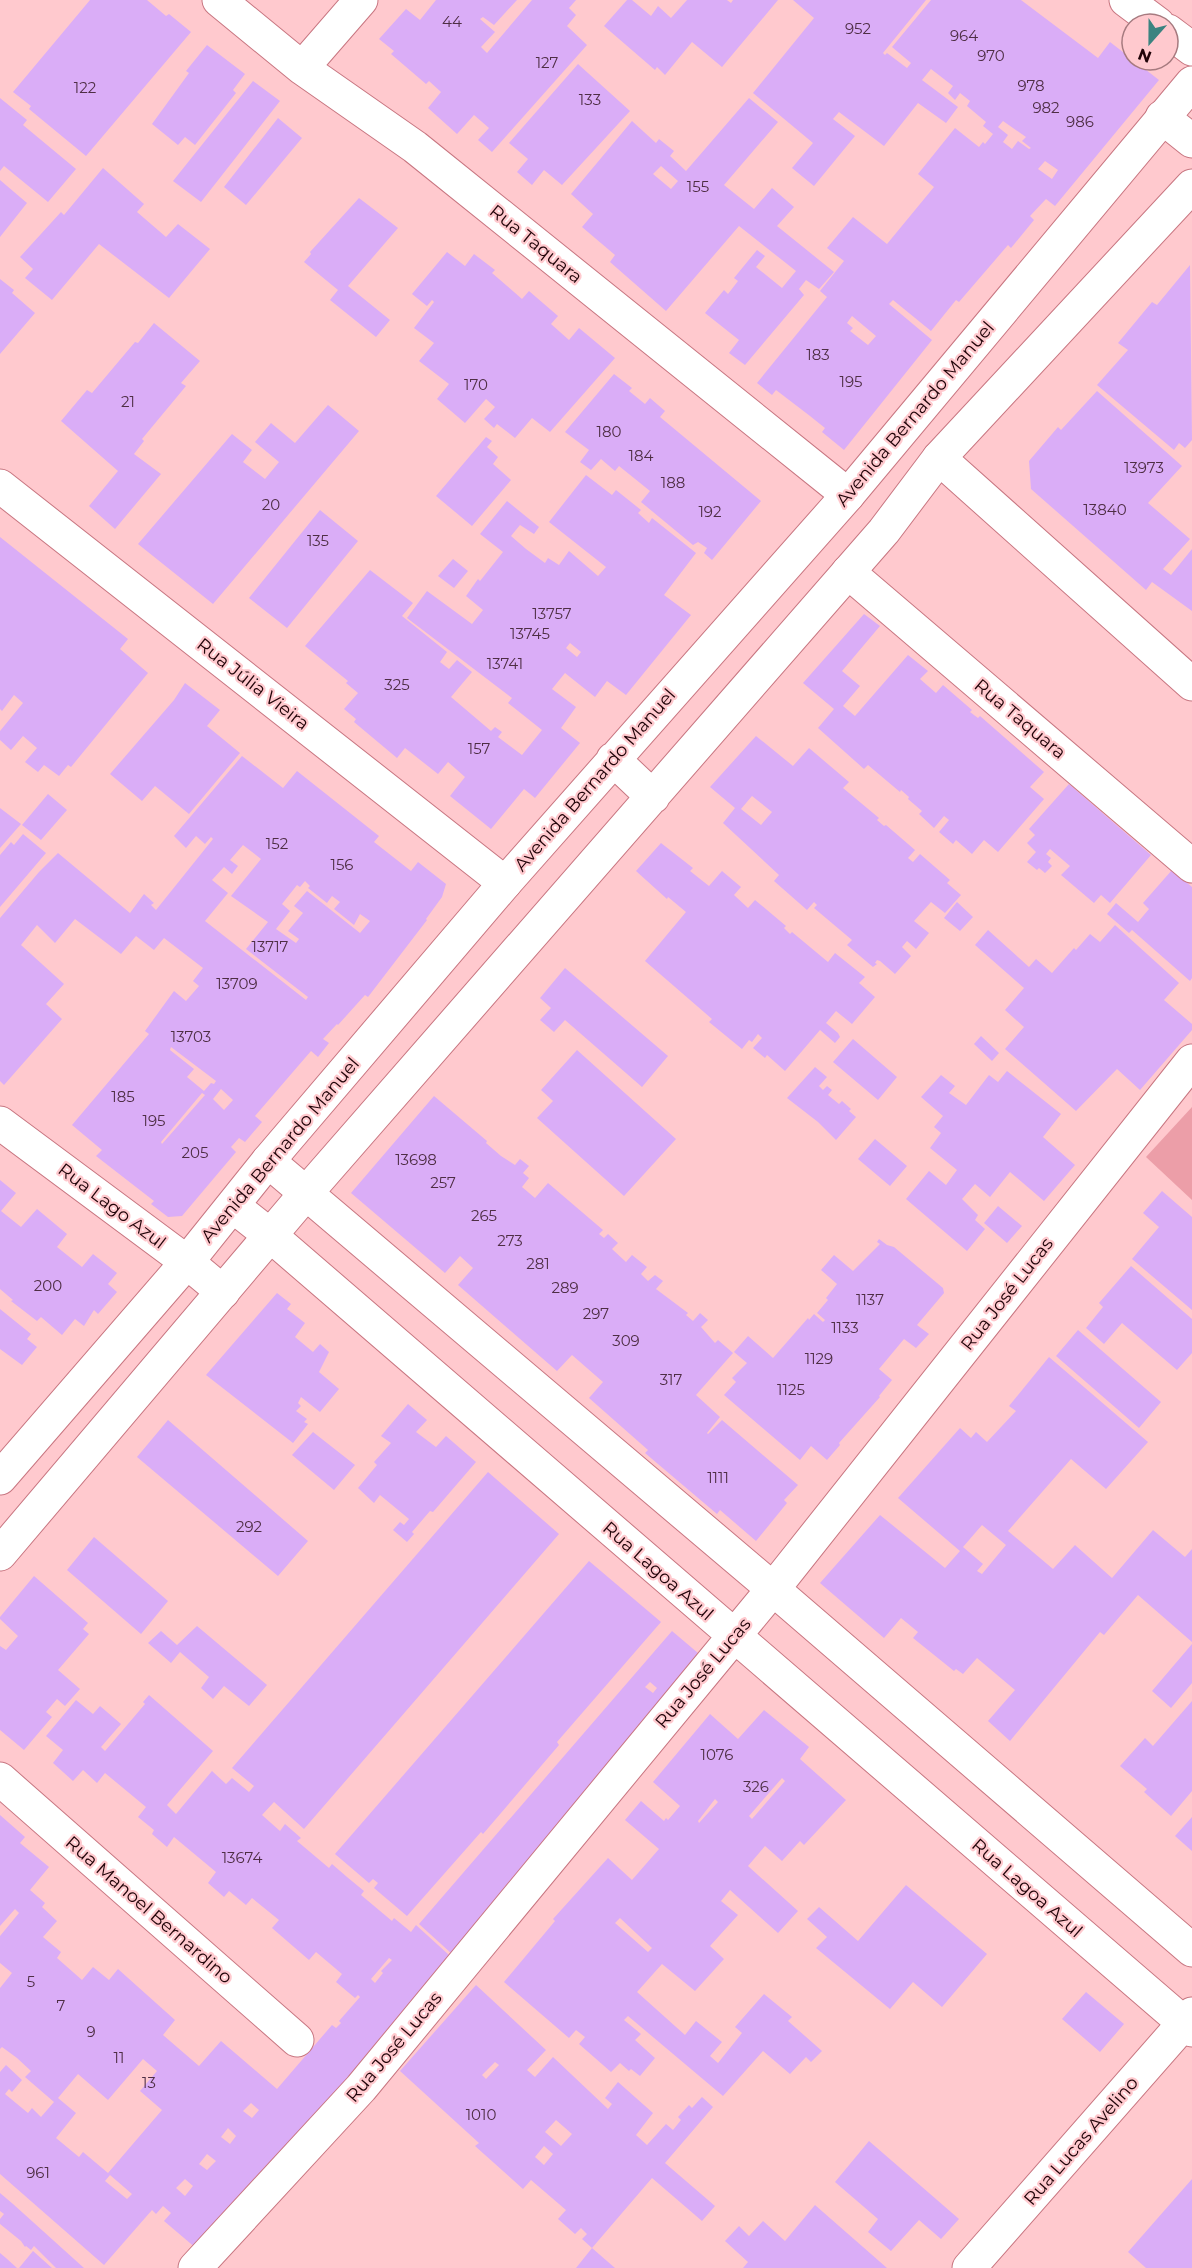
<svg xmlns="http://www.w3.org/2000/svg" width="1192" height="2268" font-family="Montserrat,sans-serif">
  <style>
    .green { fill: #ec9ea8 }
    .building { fill: #daadf7; fill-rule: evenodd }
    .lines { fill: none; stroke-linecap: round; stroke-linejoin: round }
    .street-casing { stroke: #c87681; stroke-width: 35 }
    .secondary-casing { stroke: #c87681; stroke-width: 35 }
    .street { stroke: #fff; stroke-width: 33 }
    .secondary { stroke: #fff; stroke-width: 33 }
    .labels { text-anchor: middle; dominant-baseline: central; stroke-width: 4.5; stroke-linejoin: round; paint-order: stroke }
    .number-label { font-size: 15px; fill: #4e2e44 }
    .street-label { font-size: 18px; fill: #200308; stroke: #ffc9ce }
  </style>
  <rect width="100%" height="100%" fill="#ffc9ce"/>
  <path class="green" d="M1192,1107V1200L1146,1157Z"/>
  <path class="building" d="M90,0H147L166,16L169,14L191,32L86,156L29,109L31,106L13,92Z
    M436,0H517L494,25L483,17L480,19L495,32L481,47L487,53L532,0H576L569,8L576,15L567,26L587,45L492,152L478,140L489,128L474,115L457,134L428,108L441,92L429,81L426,84L391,54L394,51L379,39L406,9L420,20Z
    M627,0H632L651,16L658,6L671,18L687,0H727L731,3L733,0H778L722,67L692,42L665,75L657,67L655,70L604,26Z
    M793,0H926L883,53L885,55L887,53L907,68L911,63L892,47L931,0H1021L1098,58L1110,42L1159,80L1055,206L1046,199L1030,216L1034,220L1011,248L1008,245L959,302L956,300L931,331L893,300L889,304L932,340L844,450L822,432L825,428L810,416L776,390L772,395L757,383L827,297L820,291L844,261L827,248L853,217L887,244L934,187L918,174L955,128L979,147L983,142L985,144L993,134L983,126L986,122L967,106L970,101L960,93L955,100L948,93L953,86L931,69L922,80L958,107L946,123L918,103L884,146L839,112L833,119L855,136L814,186L792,168L813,143L753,93L814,18ZM1003,121L1026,137L1022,141L1031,148L1029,149L1018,141L1012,149L1003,142L1008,135L998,127ZM1045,161L1058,170L1052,179L1038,169ZM852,316L876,336L868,345L850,331L853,328L847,323Z
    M207,45L245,74L233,90L236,93L195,145L185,137L178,145L152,124L189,73L186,71Z
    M578,64L630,111L562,185L544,170L532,185L517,172L528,159L509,143Z
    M253,81L280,101L201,202L173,181Z
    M0,98L27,120L23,125L76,169L48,202L4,166L0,171Z
    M749,98L778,122L724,185L754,209L772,188L794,207L777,226L834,272L819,289L806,280L799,289L804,295L745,365L729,353L739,340L705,313L724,290L728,294L738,281L734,278L757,250L765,256L756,267L782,288L796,271L739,226L666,311L610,262L615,255L582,227L593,214L571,194L632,121L656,143L659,139L674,151L670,156L686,171ZM661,166L678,181L671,189L653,174Z
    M278,118L302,138L246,205L224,187Z
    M103,168L144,204L137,212L166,237L178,224L210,249L169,298L99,244L52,300L25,278L33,269L20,257L61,212L64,215Z
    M0,180L27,203L0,237Z
    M359,198L398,228L348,286L390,320L376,337L330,300L338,290L304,262L311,254L310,252Z
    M447,252L465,266L474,254L495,270L492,273L522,299L529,291L558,316L551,324L569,340L579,328L615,358L550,432L532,418L515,438L497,424L494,428L484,419L495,407L486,399L465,423L437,399L449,384L419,361L434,343L414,328L434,302L432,300L427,306L412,294Z
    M1190,265L1192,440L1185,448L1179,443L1174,450L1097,385L1128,350L1118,343L1152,302L1157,305Z
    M0,279L14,290L12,293L35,313L0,354Z
    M154,323L200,361L181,383L186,386L142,439L144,441L134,454L161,474L115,529L89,506L118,471L61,421L87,390L92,393L135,342L138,343Z
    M614,374L632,388L629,391L645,404L650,398L665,411L660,417L761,501L712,560L704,553L707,548L698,542L693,545L641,502L650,491L619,466L615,471L601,459L591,470L580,462L589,450L565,432Z
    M1097,391L1182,466L1148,503L1190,539L1163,569L1171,575L1192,549V611L1152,582L1146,590L1031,489L1029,461L1058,427L1061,430Z
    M328,405L359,431L213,604L138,544L232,434L252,450L243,462L265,479L279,462L255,442L271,423L295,443Z
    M486,437L492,441L487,447L498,457L493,464L511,480L472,526L436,496Z
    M586,475L612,495L616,490L641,510L638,513L649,523L652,518L696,553L664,595L691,615L626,695L607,681L595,697L565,673L552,689L576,707L561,728L580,743L535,798L524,789L491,829L450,796L465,777L448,762L438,774L405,748L397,758L354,722L356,719L344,709L358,693L346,683L348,681L305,646L370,570L413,603L402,616L447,652L440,662L449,669L457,660L472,672L451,697L491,731L495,727L502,732L498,737L522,755L542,730L508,703L512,698L407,618L427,591L472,624L483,610L466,596L478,579L480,581L503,552L480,534L507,501L539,527L534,534L520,525L511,536L526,549L545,563L548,558L559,565L569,551L598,576L606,567L549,522ZM570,643L581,652L577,657L566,648Z
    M320,510L358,541L287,628L249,598Z
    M0,537L128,639L120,649L148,673L71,767L68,765L59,776L44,765L38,772L25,762L37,748L23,736L11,750L0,740V731L23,703L14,695L2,711L0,709Z
    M453,559L468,571L454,588L438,576Z
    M864,614L880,626L842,671L860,686L843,706L855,716L908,655L928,671L920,679L936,693L943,685L972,710L970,712L978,718L980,716L1044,772L1030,787L1044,799L998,852L984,840L972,854L956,840L953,844L939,832L949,820L944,816L934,828L919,814L922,811L908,799L909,797L901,790L900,792L868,765L864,769L818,728L834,709L803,683Z
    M185,683L220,710L207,726L240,753L189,814L155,786L142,801L110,774L174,700Z
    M756,736L793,766L809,748L849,782L843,788L879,818L877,820L884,826L886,825L915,850L908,858L913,862L920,854L950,880L947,883L961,895L945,913L931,902L914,921L929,933L916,949L907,941L902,947L911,956L895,974L880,961L877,960L875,963L877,964L873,967L847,945L852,940L814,908L817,905L814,902L807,910L774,881L779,875L723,823L735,808L710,787ZM752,796L772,812L761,825L741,809Z
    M242,756L283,788L297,771L379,836L374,842L411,871L418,862L446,884L442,897L426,919L427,920L368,997L365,995L338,1025L337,1024L323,1039L329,1043L318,1057L311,1051L255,1116L262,1122L245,1142L239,1138L231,1147L236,1152L182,1216L168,1217L151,1204L154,1201L96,1156L102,1150L72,1125L149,1034L145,1031L174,991L186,1001L199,986L193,981L203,968L164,938L154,950L136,936L121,954L75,919L55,943L37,925L21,945L64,984L46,1004L62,1019L4,1085L0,1081V918L39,872L58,853L130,913L144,894L154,903L151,905L156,910L213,839L211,837L205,844L196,836L186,848L174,836ZM243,845L261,859L231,896L268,922L246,949L308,997L306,1000L205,921L228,893L212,880L224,867L232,874L238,866L230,860ZM305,881L310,886L308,888L327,903L332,896L340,902L334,909L354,925L360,914L370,921L360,933L307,891L294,906L303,913L288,931L299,939L296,943L276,929L290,911L282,904L297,885L300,887ZM171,1047L216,1081L214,1084L211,1083L204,1091L187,1077L194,1069L170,1050ZM221,1089L233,1100L224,1110L213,1099ZM202,1093L205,1095L162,1144L161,1142Z
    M1069,784L1151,855L1110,903L1101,895L1094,903L1061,875L1070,866L1050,849L1046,854L1051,858L1048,862L1052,866L1045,873L1039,868L1037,870L1027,862L1036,852L1027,843L1035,835L1029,829Z
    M48,794L67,810L41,840L22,825Z
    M0,808L21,824L0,848Z
    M23,834L46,853L0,907V855L11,842L14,845Z
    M661,843L693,868L690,871L709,886L722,871L741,887L734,895L748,908L755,900L786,926L784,928L790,934L792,932L828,962L835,953L865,977L859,983L875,997L852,1024L836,1011L826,1023L838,1033L840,1037L835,1043L820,1030L785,1071L767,1055L765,1058L753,1048L762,1038L758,1034L752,1042L749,1040L742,1049L709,1022L712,1019L645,961L686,912L668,897L667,899L636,871Z
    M1172,870L1192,887V978L1190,981L1132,930L1129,933L1107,914L1116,903L1138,922L1149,909L1143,903Z
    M957,902L973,917L960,931L944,918Z
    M1115,925L1179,983L1164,1000L1192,1024V1030L1140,1090L1117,1069L1076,1111L1005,1049L1024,1027L1005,1010L1024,988L975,945L988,930L1029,967L1036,959L1052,973L1074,948L1076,950L1090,934L1100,942Z
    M565,968L668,1056L642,1087L565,1020L554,1032L540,1020L551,1008L540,998Z
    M981,1036L999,1053L992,1061L974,1044Z
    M853,1039L897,1077L878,1100L833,1062Z
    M577,1050L676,1139L624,1196L537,1118L553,1101L541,1090Z
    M815,1067L827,1077L819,1086L823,1090L827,1086L832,1090L828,1095L839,1104L842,1101L851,1109L849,1111L856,1117L836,1140L818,1122L787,1098Z
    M1007,1071L1061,1114L1043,1137L1075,1165L1044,1201L1010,1172L990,1197L975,1184L962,1199L978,1215L975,1220L985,1229L967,1251L906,1199L929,1171L946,1185L957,1170L930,1148L941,1133L934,1127L943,1116L921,1097L941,1075L955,1086L949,1093L966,1105L989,1075L998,1082Z
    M434,1096L487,1141L486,1143L501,1156L515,1165L520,1159L529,1166L523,1173L529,1178L522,1187L535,1198L548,1183L603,1230L599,1234L604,1238L608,1234L618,1243L612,1249L626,1262L632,1255L647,1267L641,1274L648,1281L655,1275L663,1281L656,1289L688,1313L686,1315L693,1321L700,1313L708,1320L701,1327L715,1343L718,1340L733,1353L696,1395L720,1417L707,1433L708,1434L722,1420L798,1485L784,1500L787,1503L756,1541L720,1510L717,1514L645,1453L648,1450L589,1398L603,1382L572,1355L557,1371L458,1285L473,1268L460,1256L445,1273L351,1193Z
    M875,1139L907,1166L890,1186L858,1159Z
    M0,1180L16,1193L1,1211L21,1227L37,1209L67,1234L57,1247L82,1267L93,1254L117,1273L108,1284L117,1292L98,1314L94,1310L84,1326L75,1319L62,1335L41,1317L37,1321L11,1301L13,1300L0,1289Z
    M1162,1191L1192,1217V1310L1132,1259L1159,1227L1143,1213Z
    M998,1206L1022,1226L1007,1243L984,1223Z
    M879,1239L887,1245L894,1247L943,1288L944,1293L917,1325L929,1334L916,1348L904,1339L879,1369L892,1380L879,1396L880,1397L839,1443L840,1445L827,1460L811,1446L800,1460L724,1395L736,1382L732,1378L747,1363L734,1352L748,1336L773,1358L808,1318L809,1320L814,1314L823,1322L825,1320L817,1313L828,1300L826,1298L837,1284L821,1270L834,1255L853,1271L880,1244L877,1242Z
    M1131,1266L1192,1319V1353L1177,1370L1122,1323L1104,1344L1086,1328L1103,1307L1099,1303Z
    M277,1293L291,1304L287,1309L305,1323L295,1337L313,1352L320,1344L329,1352L319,1372L339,1389L320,1412L301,1397L298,1403L301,1406L296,1411L307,1419L304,1422L308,1424L293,1443L206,1375Z
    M0,1309L31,1334L27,1339L37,1347L22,1365L0,1349Z
    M1078,1330L1161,1402L1139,1428L1056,1356Z
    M1049,1357L1148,1442L1106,1489L1071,1459L1008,1531L1053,1569L1075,1545L1112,1578L1153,1530L1185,1557L1192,1549V1642L1138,1595L1104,1635L1100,1632L1010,1741L988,1721L1015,1690L977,1658L963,1674L956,1669L954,1671L913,1638L918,1632L901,1618L884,1638L820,1583L880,1515L945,1568L960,1551L898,1498L960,1428L971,1438L976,1432L987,1442L1016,1411L1009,1406ZM982,1525L1006,1545L982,1574L977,1571L983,1564L963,1547Z
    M408,1404L427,1420L416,1432L436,1447L446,1436L476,1462L433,1512L430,1511L412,1532L414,1534L407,1542L393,1530L400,1522L404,1525L409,1519L380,1495L374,1503L358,1488L377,1465L374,1462L391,1443L381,1436Z
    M168,1420L308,1541L278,1576L137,1457Z
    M313,1432L355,1465L334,1490L292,1455Z
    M488,1472L559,1534L304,1829L274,1802L262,1815L280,1831L285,1824L301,1838L297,1841L329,1868L332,1864L347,1877L364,1891L361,1895L392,1921L394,1918L411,1932L416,1925L449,1955L394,2025L197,2249L164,2221L171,2213L163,2206L156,2214L152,2210L104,2265L0,2174V2072L6,2065L22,2080L12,2092L9,2089L5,2094L28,2113L32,2108L41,2117L54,2102L25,2077L31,2071L17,2058L2,2047L0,2049V1988L12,1973L0,1963V1936L19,1913L15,1909L0,1926V1815L25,1837L20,1843L49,1867L30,1890L45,1903L42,1907L57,1921L43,1937L61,1952L57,1958L82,1980L93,1967L109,1980L118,1969L175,2020L163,2035L199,2066L221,2041L277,2089L332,2025L336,2028L341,2023L339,2021L360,1997L358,1995L355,1998L336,1982L342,1974L316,1952L309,1960L272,1928L279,1920L252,1898L246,1905L229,1891L224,1897L208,1883L216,1872L174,1837L167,1847L152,1834L154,1830L138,1817L146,1807L105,1773L97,1783L83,1770L73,1781L53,1763L63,1750L46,1736L76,1700L93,1714L100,1706L121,1724L101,1747L105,1751L145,1704L143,1702L149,1695L213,1751L167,1805L176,1814L212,1771L226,1784L232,1778L249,1792L254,1786L232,1768ZM389,1958L392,1960L381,1971L383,1973L375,1983L371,1979ZM143,2059L157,2071L140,2091L162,2110L108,2173L83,2152L79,2157L56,2138L76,2113L58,2098L78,2074L108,2100ZM251,2103L259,2110L252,2118L243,2111ZM228,2128L236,2136L230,2144L221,2137ZM207,2154L216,2161L207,2170L199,2164ZM110,2175L132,2194L127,2199L105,2181ZM185,2179L193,2186L185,2196L176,2188Z
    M94,1537L168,1601L141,1634L67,1570Z
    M589,1561L661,1622L557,1742L559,1745L483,1834L481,1832L407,1916L374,1888L378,1883L373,1879L369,1883L335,1854Z
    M34,1576L88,1623L83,1629L89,1634L58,1670L80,1689L65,1706L57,1699L46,1712L52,1717L24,1750L0,1730V1646L6,1650L18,1636L0,1619V1617Z
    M197,1626L267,1685L249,1706L224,1686L213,1699L201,1688L209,1677L180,1652L171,1663L148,1643L161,1631L177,1645Z
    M672,1631L698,1653L659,1705L452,1954L419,1924ZM650,1682L657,1688L653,1693L645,1687Z
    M1192,1644V1683L1171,1708L1152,1691Z
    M1192,1701V1791L1171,1816L1144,1792L1147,1789L1120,1766L1145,1738L1153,1746Z
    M764,1710L809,1747L800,1759L846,1800L804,1845L800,1841L782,1861L765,1846L748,1866L798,1911L778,1933L730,1890L721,1901L738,1915L710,1946L724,1959L695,1991L662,1964L637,1992L685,2035L696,2021L722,2042L710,2056L718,2063L742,2033L735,2027L764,1994L792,2017L788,2021L822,2051L811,2062L806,2057L790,2074L763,2051L723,2096L628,2016L624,2020L641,2034L635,2040L655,2058L640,2076L631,2069L629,2071L620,2063L611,2072L579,2044L585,2037L576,2030L569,2038L504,1982L555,1921L553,1919L608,1858L632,1880L659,1849L625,1820L641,1801L664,1821L666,1818L668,1820L680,1806L653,1782L710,1714L738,1739ZM782,1778L785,1781L752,1819L749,1816ZM715,1799L718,1802L699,1823L698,1821ZM620,1918L652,1948L648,1952L615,1923Z
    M1192,1817V1851L1175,1836Z
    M906,1885L987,1954L942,2007L913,1982L890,2009L816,1948L827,1937L807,1919L819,1907L858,1941Z
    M476,1985L546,2050L527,2070L535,2077L553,2057L608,2109L612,2104L605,2098L618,2082L653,2113L636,2135L647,2145L666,2124L673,2130L681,2120L678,2117L689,2105L692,2108L702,2097L713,2107L665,2163L715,2206L702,2221L652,2178L592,2248L615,2268H576L592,2248L582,2239L587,2234L581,2228L575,2234L558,2219L566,2210L531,2180L523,2189L475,2146L479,2143L400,2071ZM495,2062L499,2065L486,2079L482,2075ZM556,2120L572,2134L561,2146L545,2132ZM544,2146L553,2154L544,2165L535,2157Z
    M1086,1992L1124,2024L1100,2052L1062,2019Z
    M869,2141L959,2219L941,2239L919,2220L891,2251L868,2232L878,2219L835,2182Z
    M1192,2179V2268H1146L1128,2252Z
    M0,2193L13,2204L84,2268H56L34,2246L31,2250L26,2246L25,2247L21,2241L0,2224V2219L4,2214L0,2211Z
    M815,2205L887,2268H743L748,2262L725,2241L739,2226L749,2236L763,2221L785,2241Z
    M33,2251L52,2268H19Z
    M0,2253L6,2258L17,2268H0Z"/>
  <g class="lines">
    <g class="street-casing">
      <path id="street" d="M219,0L302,68L415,147L848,495
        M1126,0L1158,24
        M1168,31L1192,49
        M302,68L361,0
        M1162,117L1192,141
        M939,458L1192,684
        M0,486L505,883
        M848,572L1192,866
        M0,1123L187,1262L223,1292
        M268,1161L773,1589L1192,1950
        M233,1206L271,1236L1192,2030
        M0,1779L297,2040
        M195,2268L361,2088L773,1589L1192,1061
        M969,2268L1192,2014"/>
    </g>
    <g class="secondary-casing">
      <path id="secondary" d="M613,759L653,797
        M0,1478L187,1262L268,1161L505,883L848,495L1192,83
        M0,1554L307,1192L884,531L939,458L1192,186"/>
    </g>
    <use href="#street" class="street"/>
    <use href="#secondary" class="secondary"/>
  </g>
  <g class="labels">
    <g class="number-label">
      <text x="452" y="21">44</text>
      <text x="858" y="28">952</text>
      <text x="964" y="35">964</text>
      <text x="991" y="55">970</text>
      <text x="547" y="62">127</text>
      <text x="1031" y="85">978</text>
      <text x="85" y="87">122</text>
      <text x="590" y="99">133</text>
      <text x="1046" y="107">982</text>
      <text x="1080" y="121">986</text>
      <text x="698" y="186">155</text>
      <text x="818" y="354">183</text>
      <text x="851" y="381">195</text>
      <text x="476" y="384">170</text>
      <text x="128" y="401">21</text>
      <text x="609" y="431">180</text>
      <text x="641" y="455">184</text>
      <text x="1144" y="467">13973</text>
      <text x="673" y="482">188</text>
      <text x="271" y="504">20</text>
      <text x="1105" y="509">13840</text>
      <text x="710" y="511">192</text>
      <text x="318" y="540">135</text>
      <text x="552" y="613">13757</text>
      <text x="530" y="633">13745</text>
      <text x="505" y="663">13741</text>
      <text x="397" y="684">325</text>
      <text x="479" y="748">157</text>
      <text x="277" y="843">152</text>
      <text x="342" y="864">156</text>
      <text x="270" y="946">13717</text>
      <text x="237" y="983">13709</text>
      <text x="191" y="1036">13703</text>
      <text x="123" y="1096">185</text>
      <text x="154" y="1120">195</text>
      <text x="195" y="1152">205</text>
      <text x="416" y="1159">13698</text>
      <text x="443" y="1182">257</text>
      <text x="484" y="1215">265</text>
      <text x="510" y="1240">273</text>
      <text x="538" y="1263">281</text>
      <text x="48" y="1285">200</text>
      <text x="565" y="1287">289</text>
      <text x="870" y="1299">1137</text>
      <text x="596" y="1313">297</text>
      <text x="845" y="1327">1133</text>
      <text x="626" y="1340">309</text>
      <text x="819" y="1358">1129</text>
      <text x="671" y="1379">317</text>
      <text x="791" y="1389">1125</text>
      <text x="718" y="1477">1111</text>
      <text x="249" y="1526">292</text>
      <text x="717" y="1754">1076</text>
      <text x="756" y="1786">326</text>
      <text x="242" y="1857">13674</text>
      <text x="31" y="1981">5</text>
      <text x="61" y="2005">7</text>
      <text x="91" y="2031">9</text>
      <text x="119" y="2057">11</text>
      <text x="149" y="2082">13</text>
      <text x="481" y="2114">1010</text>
      <text x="38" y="2172">961</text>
    </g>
    <g class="street-label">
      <text transform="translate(536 244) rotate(39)">Rua Taquara</text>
      <text transform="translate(915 414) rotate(-50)">Avenida Bernardo Manuel</text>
      <text transform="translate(253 684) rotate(38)">Rua Júlia Vieira</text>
      <text transform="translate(1020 719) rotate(40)">Rua Taquara</text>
      <text transform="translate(595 780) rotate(-49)">Avenida Bernardo Manuel</text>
      <text transform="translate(280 1150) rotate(-50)">Avenida Bernardo Manuel</text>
      <text transform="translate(112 1206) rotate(37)">Rua Lago Azul</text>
      <text transform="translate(1007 1294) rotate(-52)">Rua José Lucas</text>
      <text transform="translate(658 1571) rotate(41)">Rua Lagoa Azul</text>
      <text transform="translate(703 1673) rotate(-50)">Rua José Lucas</text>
      <text transform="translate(1027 1888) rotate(41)">Rua Lagoa Azul</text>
      <text transform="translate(149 1910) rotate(41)">Rua Manoel Bernardino</text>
      <text transform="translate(394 2047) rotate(-50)">Rua José Lucas</text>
      <text transform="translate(1081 2141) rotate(-49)">Rua Lucas Avelino</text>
    </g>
  </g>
  <g transform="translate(1150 42) rotate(201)"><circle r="28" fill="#ffc9ce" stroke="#a67a7f" stroke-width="1.5"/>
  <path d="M0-4.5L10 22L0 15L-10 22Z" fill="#3b8380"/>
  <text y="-9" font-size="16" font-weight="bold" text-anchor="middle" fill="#200308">N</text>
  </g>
</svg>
